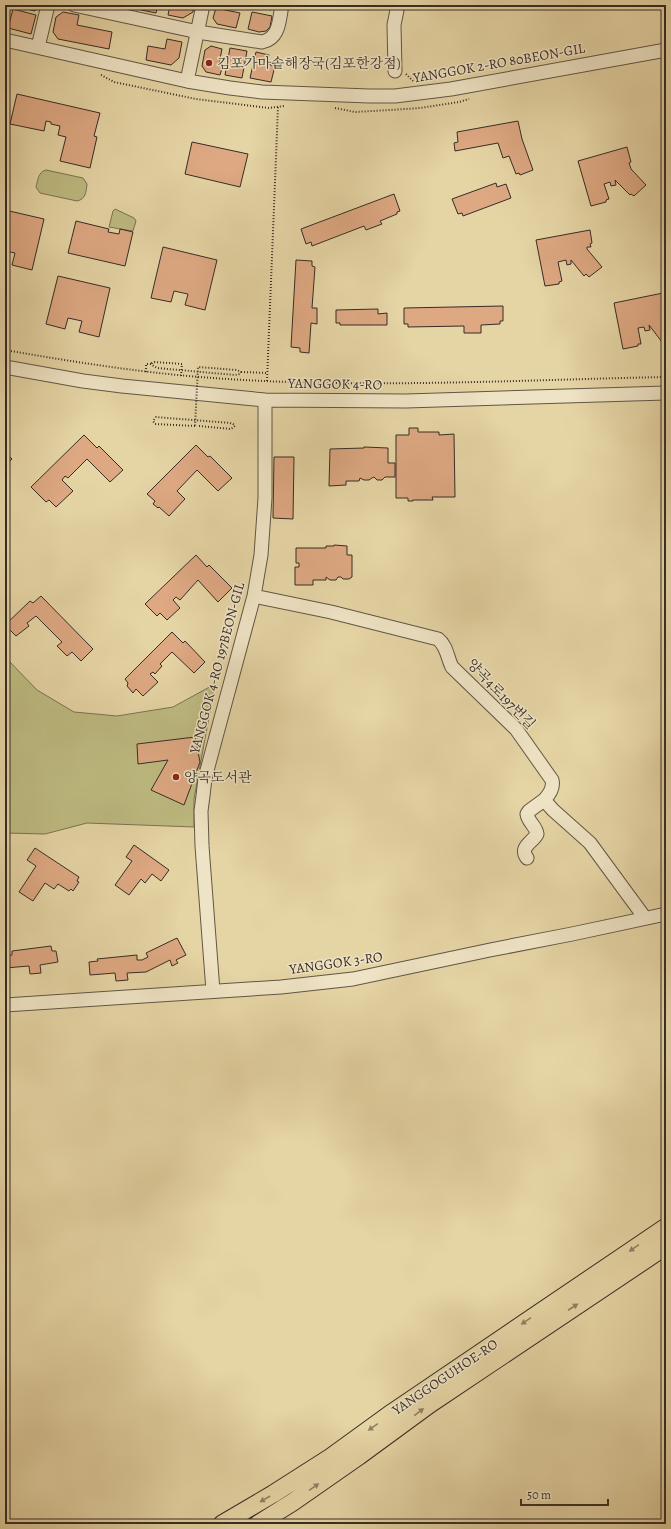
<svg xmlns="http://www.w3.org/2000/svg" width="671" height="1529" font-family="Alegreya,'Noto Serif KR',serif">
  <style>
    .green { fill: #bdba80; stroke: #7a7352 }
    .building { fill: #dda882; stroke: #372c25 }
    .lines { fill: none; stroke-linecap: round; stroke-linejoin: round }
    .minor-casing { stroke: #625645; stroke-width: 15 }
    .major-casing { stroke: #372c25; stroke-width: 19 }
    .path { stroke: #372c25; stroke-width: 2; stroke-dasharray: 1 2; stroke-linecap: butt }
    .minor { stroke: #eee3c4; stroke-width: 13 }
    .major { stroke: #e5d4a4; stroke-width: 17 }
    .path-bridge { stroke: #372c25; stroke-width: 2; stroke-dasharray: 1 2; stroke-linecap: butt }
    .oneway { fill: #8e8064 }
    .poi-dot { fill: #8f2418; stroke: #eee3c4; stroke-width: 1.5 }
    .labels { text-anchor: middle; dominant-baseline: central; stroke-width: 3; stroke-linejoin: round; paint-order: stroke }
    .poi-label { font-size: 14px; fill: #372c25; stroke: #eee3c4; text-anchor: start }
    .street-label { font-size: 14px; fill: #372c25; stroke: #eee3c4 }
  </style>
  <rect width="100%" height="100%" fill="#e5d4a4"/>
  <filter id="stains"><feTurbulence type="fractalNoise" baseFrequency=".005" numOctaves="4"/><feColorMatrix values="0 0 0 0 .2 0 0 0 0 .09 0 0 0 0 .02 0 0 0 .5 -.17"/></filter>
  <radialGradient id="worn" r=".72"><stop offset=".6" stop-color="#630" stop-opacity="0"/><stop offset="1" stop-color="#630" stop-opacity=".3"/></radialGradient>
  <path class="green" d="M46,170L83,178L87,184C86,192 86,199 77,201L40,193L36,187C38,180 38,172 46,170Z
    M115,209L134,218L136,221L133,231L109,227L113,211Z
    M5,651L10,662L37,690L74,712L117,716L173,707L215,684L194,799V827L87,823L45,834L5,833Z"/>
  <path class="building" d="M19,5H36L35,11L18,7Z
    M139,5H158L156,13L141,10Z
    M170,5H194L193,12L183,18L168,15Z
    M250,5H272L271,10Z
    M216,8L240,13L236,28L217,24L213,18Z
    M13,9L36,15L31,34L8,28Z
    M63,12L79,15L77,25L112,32L109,49L58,39L53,32L56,17Z
    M252,12L272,16L270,27L266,31L259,32L248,29Z
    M167,39L182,42L179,58L171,65L146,60L148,46L165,49Z
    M211,46L222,49L219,64L223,65L220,75L206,72L202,66L205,50Z
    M230,48L247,51L242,78L225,75Z
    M256,52L269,55L267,64L275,66L271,82L250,78Z
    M17,94L100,113L94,136L97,137L90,168L60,161L66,137L58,135L60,126L51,124V122L46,121L44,131L10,124Z
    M518,121L522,139L533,170L520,175L519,173L516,174L509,156L503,158L498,143L455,151L454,143L458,142L457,132Z
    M192,142L248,154L240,187L185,174Z
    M627,147L631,162L629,163L631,169L646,185L634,196L631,194L630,195L615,180L616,185L611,186L610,182L604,184L609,199L606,200V202L591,206L578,161Z
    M496,183L497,187L506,184L511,198L463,216L462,213L458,214L452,199Z
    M394,194L400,211L397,212V214L380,221L382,224L366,230L364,226L312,246L311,242L306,244L301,229Z
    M5,210L44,219L32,270L12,265L15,253L5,251Z
    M76,221L109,229L108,232L119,234L120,229L133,232L125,266L68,253Z
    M590,230L592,243L590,244L591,247H587V249L602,267L589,277L586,274L584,276L571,260V264L567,265L566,260L558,262L562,281L559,282V284L545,286L536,240Z
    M163,247L217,260L205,310L185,305L188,294L174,291L171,302L151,298Z
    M296,260L312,261V266L315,267L312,308H317V324L311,323L309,353L300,352V348L291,347Z
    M58,276L110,288L99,337L79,332L82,321L68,318L65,329L46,324Z
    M663,293L666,307V309H665L666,316V342L664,340L662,342L649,325L650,330L645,331L644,327L638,328L641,344H638V346L623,349L614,303Z
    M503,306V321H500V324L481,325V333H464V326L408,327V324H404V308Z
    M378,309V314L387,313V325H340V323H336V310Z
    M409,428H418V432H439V435L454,434L455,497H432L433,500H413V501H408V498H396V435H409Z
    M84,435L97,448L99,446L123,470L110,482L87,459L68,478L65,476L62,480L73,491L56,507L49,500L46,502L31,487Z
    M196,445L208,457L210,456L232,478L218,491L197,470L177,491L185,499L169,516L159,507L158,508L153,504L155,501L147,494Z
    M364,447L388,448V463H395V477H385L382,480H377L374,477L372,478L369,480H364L360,478L359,481H346V485L329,486L330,449L364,448Z
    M5,452L12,459L5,466Z
    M274,457H294L293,519L273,518Z
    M334,545L347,546V555H352V577L349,579H343L341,577H338L336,580H330L326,577V580H313V585H295V567H299V563H296V548H326V546H334Z
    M196,555L207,567L209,565L232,588L218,602L198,580L180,600L176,597L173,600L180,608L167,620L160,613L157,616L145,604Z
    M41,596L93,649L81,661L72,652L67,656L57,646L62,642L36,616L27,623L29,626L16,636L5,625L30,601L33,603Z
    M172,632L183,643L185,641L205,662L194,673L172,652L160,664L162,666L155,674L153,672L150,674L158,682L143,696L136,689L133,693L127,686L128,683L125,679Z
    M195,737L200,762L184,805L151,790L168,760L138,764L137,744Z
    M134,845L169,870L161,881L152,874L145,883L141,879L129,895L115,885L132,861L126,857Z
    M35,848L79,877L77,881L79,882L73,891L71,889L69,891L58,884L54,889L45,883L33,901L19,892L36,866L27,860Z
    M177,938L186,955L176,960L178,963L172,966L170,960L146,972L127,973L128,980L116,981L115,973L90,975L89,962L98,961L97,959L137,955V960H142L148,957L146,953Z
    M51,946L52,951H56L58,962L40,965L41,973L30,974L29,966L5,968V951H6L5,956L12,955V951Z"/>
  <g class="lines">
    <g class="minor-casing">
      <path id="minor" d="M74,5L198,32L262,42C280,38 279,20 282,5
        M5,40L187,81L230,88L262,92L369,96H395L451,89L666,50
        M38,47L48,5
        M395,71L394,25L398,5
        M187,81L203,5
        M5,367L83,381L122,386L265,400L406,401L666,393
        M254,596L331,612L438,639C447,646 447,657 452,667L516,729L552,780C554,788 549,795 544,800L553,810L590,843L645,918
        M527,858C519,847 532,843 537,834C536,826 528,822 527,814L529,811L544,800
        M213,991L202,846L201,811L203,796L205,778L213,748L254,596L261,555L265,498V400
        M5,1005L281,987L353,979L490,950L572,934L666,914"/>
    </g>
    <g class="major-casing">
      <path id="major" d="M222,1524L273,1494L331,1457L393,1412L666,1227
        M258,1524L293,1502L359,1456L430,1404L666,1246"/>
    </g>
    <path class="path" d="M406,74L413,81
      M101,75L114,82L196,99L269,108L284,106
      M335,108L355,112L390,110L420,108L459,102L469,99
      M5,350C74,362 143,373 213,378C364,389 515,380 666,377
      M146,372V364H152
      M241,372L268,373
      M181,376L182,364
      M267,381L278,107
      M195,426L155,424L153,421L156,417L230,423L233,424L235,426L231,429L199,426"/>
    <use href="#minor" class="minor"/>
    <use href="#major" class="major"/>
    <path class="path-bridge" d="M182,364L155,362L152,363V365L157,368L235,375L240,374L241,372L237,370L198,367L195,426"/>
  </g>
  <defs><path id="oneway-solid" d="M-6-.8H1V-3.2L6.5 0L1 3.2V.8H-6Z"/></defs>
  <g class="oneway">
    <use href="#oneway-solid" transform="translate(634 1248) rotate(146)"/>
    <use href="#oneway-solid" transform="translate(573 1307) rotate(-33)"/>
    <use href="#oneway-solid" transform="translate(526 1321) rotate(146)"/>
    <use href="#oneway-solid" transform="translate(419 1412) rotate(-37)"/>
    <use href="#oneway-solid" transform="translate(373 1427) rotate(145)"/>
    <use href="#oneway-solid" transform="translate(314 1487) rotate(-35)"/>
    <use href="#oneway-solid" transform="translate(265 1499) rotate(150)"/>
  </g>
  <g class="poi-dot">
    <circle cx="209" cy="63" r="4"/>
    <circle cx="176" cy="777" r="4"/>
  </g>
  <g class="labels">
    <g class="poi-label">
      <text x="217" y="63">김포가마솥해장국(김포한강점)</text>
      <text x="184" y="777">양곡도서관</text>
    </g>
    <g class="street-label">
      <text transform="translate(499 63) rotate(-10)">YANGGOK 2-RO 80BEON-GIL</text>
      <text transform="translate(335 384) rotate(1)">YANGGOK 4-RO</text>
      <text transform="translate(217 668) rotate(-75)">YANGGOK 4-RO 197BEON-GIL</text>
      <text transform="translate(501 694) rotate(46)">양곡4로197번길</text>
      <text transform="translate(336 963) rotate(-8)">YANGGOK 3-RO</text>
      <text transform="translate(445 1377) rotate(-34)">YANGGOGUHOE-RO</text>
    </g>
  </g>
  <rect width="671" height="1529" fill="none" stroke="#e5d4a4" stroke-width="20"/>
  <rect x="6" y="6" width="659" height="1517" fill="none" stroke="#372c25" stroke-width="2"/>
  <rect x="10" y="10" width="651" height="1509" fill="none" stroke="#372c25"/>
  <path d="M521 1499v6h87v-6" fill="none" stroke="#372c25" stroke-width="2"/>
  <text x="527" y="1499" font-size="12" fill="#372c25" stroke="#eee3c4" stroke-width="3" paint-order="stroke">50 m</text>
  <rect width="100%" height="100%" filter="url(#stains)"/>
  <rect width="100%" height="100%" fill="url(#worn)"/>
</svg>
